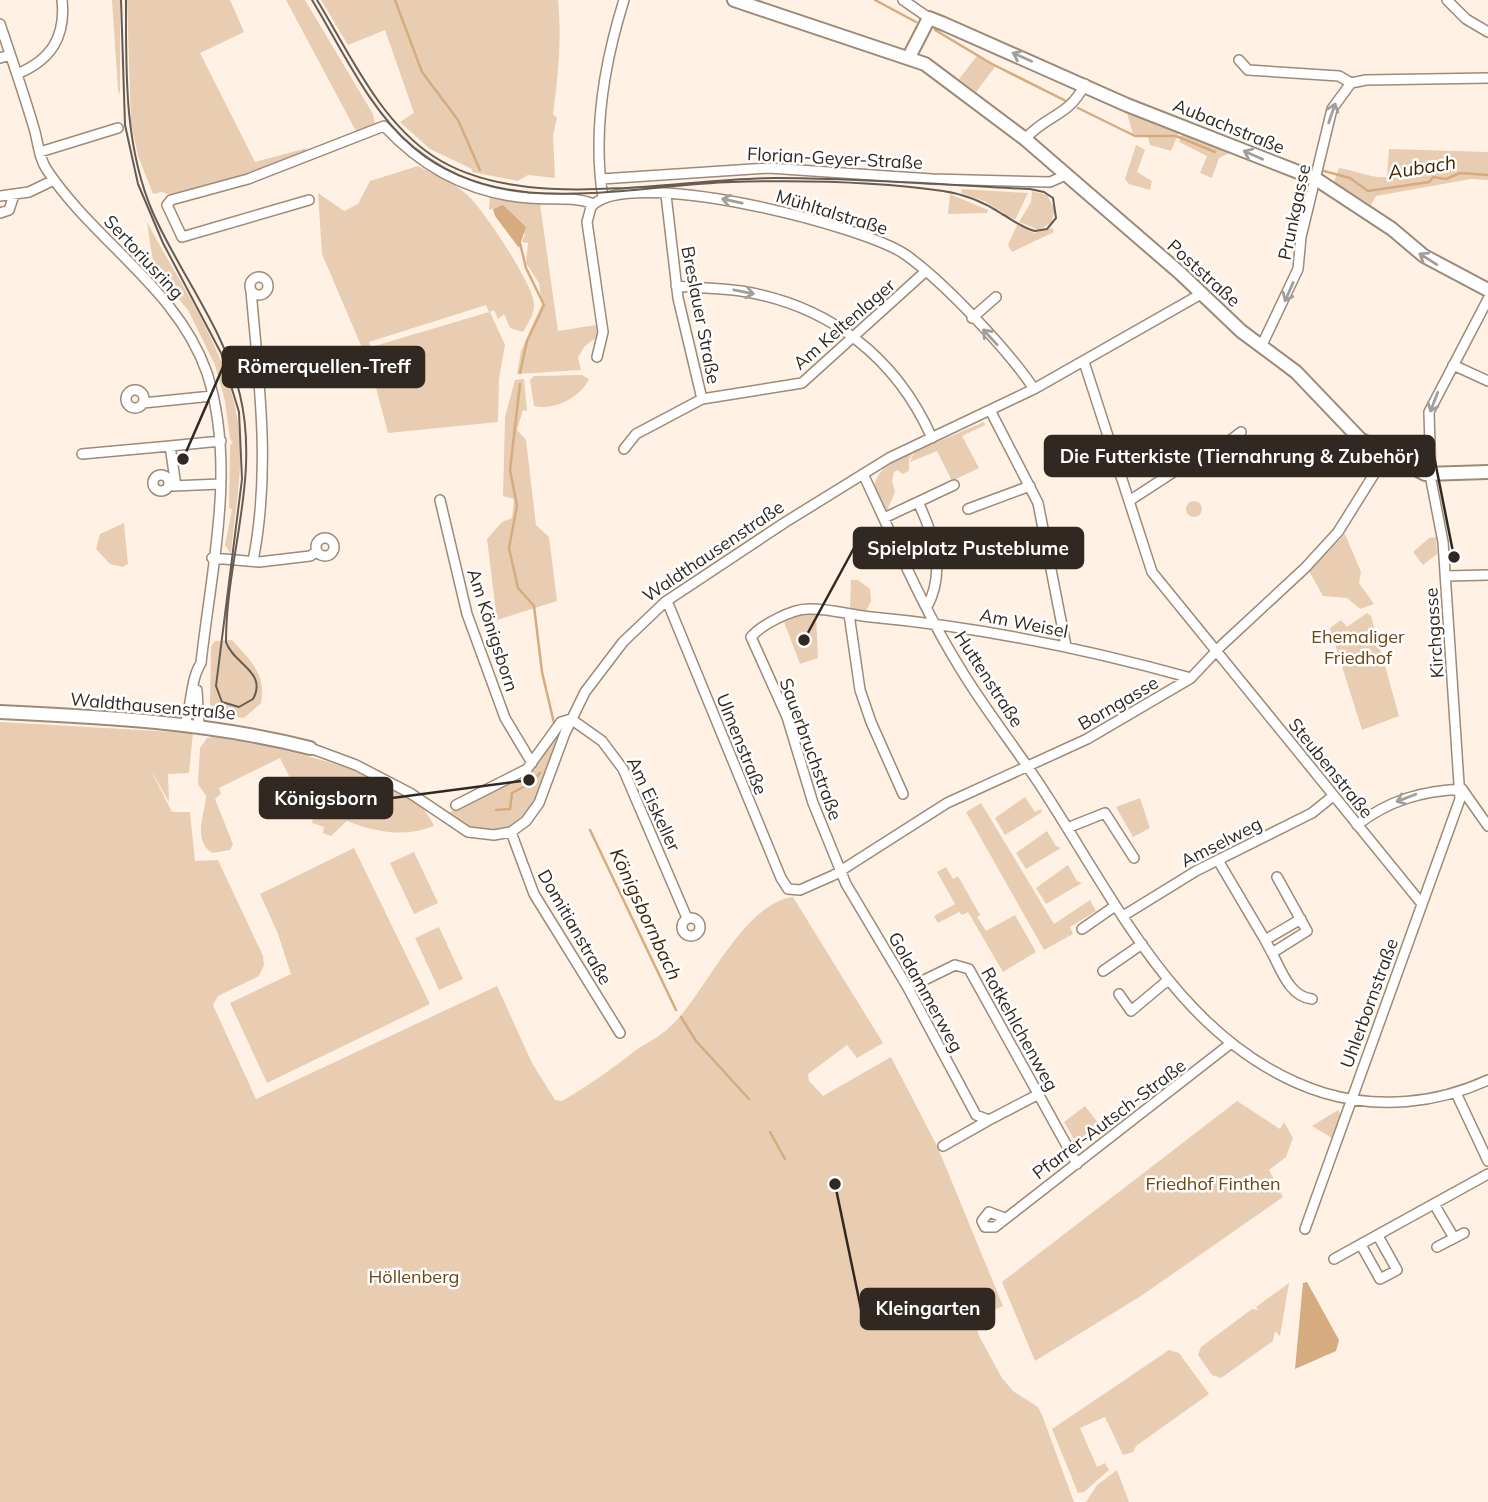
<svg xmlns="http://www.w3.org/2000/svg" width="1488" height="1502" font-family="Mulish,sans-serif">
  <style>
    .green { fill: #e8cdb2; fill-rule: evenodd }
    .water { fill: #d5ab7f }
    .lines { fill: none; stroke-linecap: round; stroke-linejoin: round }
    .stream { stroke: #d5ab7f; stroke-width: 2.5 }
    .street-casing { stroke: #9d8a77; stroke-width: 12 }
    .secondary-casing { stroke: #9d8a77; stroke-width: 16 }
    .street { stroke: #fff; stroke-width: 9 }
    .secondary { stroke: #fff; stroke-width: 12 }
    .tram { stroke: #655c53; stroke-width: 2 }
    .oneway { stroke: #a29f9b }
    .labels { text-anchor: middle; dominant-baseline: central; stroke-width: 5; stroke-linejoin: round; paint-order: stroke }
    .street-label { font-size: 18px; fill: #312921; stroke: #fff }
    .park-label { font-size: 18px; fill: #6d4510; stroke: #fff }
    .water-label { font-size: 19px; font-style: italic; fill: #412501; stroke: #fff }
    .leader { fill: none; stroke: #312921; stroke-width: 2.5 }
    .callout-dot { fill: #312921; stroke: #fff; stroke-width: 2.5 }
    .callout { fill: #312921; stroke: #312921; stroke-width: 2.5 }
    .callout-label { font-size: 19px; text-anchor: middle; font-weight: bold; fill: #fff }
  </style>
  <rect width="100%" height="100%" fill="#fff2e5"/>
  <path class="green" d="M112,0H120V95L118,90Z
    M127,0H230L244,32L200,53L255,162L307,148L303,153L262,172L176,197L162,192L153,194L138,156L131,123Z
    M286,0H305L373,114L375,124L358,135Z
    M321,0H558C562,40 558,76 553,114L557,118L553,135L555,178L528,175L518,181L472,172V169L430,149L400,122L414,113L385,30L348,45Z
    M977,56L995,67L976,92L959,79Z
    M1126,110L1179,132L1171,151L1150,145L1147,133V137L1133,134Z
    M1182,134L1231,152L1219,158L1212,178L1200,173L1207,156L1179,142Z
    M1136,145L1145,150L1137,172L1152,181L1150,190L1129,184L1125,179Z
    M1389,149L1488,152V180L1471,179L1376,196L1371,205L1334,182L1339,168C1355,170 1372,179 1387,177Z
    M418,166C433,174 452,182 465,193C481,205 533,284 534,303C535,314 528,323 523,332L510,328L504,314L498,319L494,310L490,312L505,345L499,379L498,422L388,433L371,369L322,254L318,193L344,211L358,204L370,181ZM486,305L489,312L371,347L369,342Z
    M962,189L1028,193L1015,220L984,201L961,193Z
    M1032,191L1047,195L1055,210L1051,223L1039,230L1019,222L1031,202Z
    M950,194L988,210L987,213L948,214Z
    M490,196L540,204L558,331L596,325L597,337L585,346L578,357L581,370L517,374L521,351L542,304L539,283L526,263L528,243L522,242L525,234L498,207L489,210Z
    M147,222C183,290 235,359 240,441C242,479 234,516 231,554L225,545L232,509L229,508L230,445L233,443L230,439L225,401L215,365L188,310L154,270Z
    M1017,225L1034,233L1052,228L1054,232L1012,252L1008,245Z
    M582,375L589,379C581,397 554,411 534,406L530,380L534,376Z
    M524,379L527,411L523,410L517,430L526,440L536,525L549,537L557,601L497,620L487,539L502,522L512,518L514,499L503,496L505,417L515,380Z
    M984,422L985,425L962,436L979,468L952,481L937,451L910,462L914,452Z
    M913,453L909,459V471L902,474L898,470L894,472L892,481L895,492L887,511L874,488C876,468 896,459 913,453Z
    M1186 509a8 8 0 1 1 16 0a8 8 0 1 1-16 0Z
    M124,523L128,564L123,567L110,564L96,549L100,534Z
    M1345,534L1361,572L1359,583L1374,604L1360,609L1347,598L1323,596L1308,569L1323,551L1328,552Z
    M1436,537L1437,554L1423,565L1413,552L1429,538Z
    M851,580H858L870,589L871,601L866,611L850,609Z
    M1367,613L1371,616L1399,716L1362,730L1330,628L1341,620L1347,627Z
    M802,614H816L818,658L800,664L784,622Z
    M232,640C249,659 267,674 261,703L244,718L216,713L210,704L211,647L215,641Z
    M0,722L193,733L189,773L168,774L169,802L150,768L172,812H190L195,861L218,860L263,956L264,965L259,976L218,996L213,1005L256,1099L497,986L532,1063L555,1100L562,1101C588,1086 612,1069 636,1050C648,1042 661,1036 671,1026C706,993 742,904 793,897L883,1043L857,1058L847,1045L808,1074L809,1081L823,1096L891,1057L938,1148L1003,1306L975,1318L979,1336L1002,1378L1013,1391L1038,1407L1042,1415L1074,1502H0Z
    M563,726C560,741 552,757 547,772C526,826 503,853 448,813L507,784Z
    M214,737C267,746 413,771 434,826C404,838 376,832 347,821L331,836L323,833L324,827L312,823L313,817L302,811L311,802L312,793L303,787L295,788L280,758L219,788L221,794L215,799L233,844L230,850L212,853C192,839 205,815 206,796L198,784L200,748L207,738Z
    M1025,797L1035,812L1041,809L1042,812L1005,835L995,818Z
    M1140,798L1150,828L1133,837L1116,807Z
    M981,803L1054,924L1090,900L1096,911L1070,927L1073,934L1044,950L966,812Z
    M1047,831L1056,846L1061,848L1026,869L1016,853Z
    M354,848L430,1004L267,1083L230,1003L291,974L278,934L260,894Z
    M414,852L438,903L414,914L390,863Z
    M1068,865L1077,881L1082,883L1046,904L1036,888Z
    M946,867L953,879L958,876L980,915L977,917L986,931L1015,915L1036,952L1003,972L968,912L962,915L959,912L938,923L934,916L955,904L937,872Z
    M439,927L463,979L439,990L415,938Z
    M1237,1101L1280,1129L1284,1122L1293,1138L1286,1157L1269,1170L1283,1197L1141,1296L1035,1361L1002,1282Z
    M1085,1106L1103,1129L1079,1148L1064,1122Z
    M1338,1110L1341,1115L1332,1138L1312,1126Z
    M1289,1283L1280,1336L1275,1331L1273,1341L1221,1378L1212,1375L1198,1355L1201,1347L1252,1309L1258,1310L1256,1307Z
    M1169,1350L1179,1353L1209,1394L1136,1446L1133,1452L1123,1455L1105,1417L1080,1428L1097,1467L1105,1463L1109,1470L1084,1492L1078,1493L1052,1429Z
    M1117,1470L1129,1502H1086L1097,1485Z"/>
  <path class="water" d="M503,205L526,227L519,248L495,216L493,209Z
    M1307,1282L1339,1340L1336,1351L1295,1369L1303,1283Z"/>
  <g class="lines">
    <path class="stream" d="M395,0L422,72L458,120L480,170
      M875,0L916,22
      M935,30L992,64L1070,103
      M1078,108L1135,136H1176L1215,152
      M1324,171L1350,178L1368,191L1429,182L1433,177L1446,179L1460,173L1488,175
      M520,243L526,268L544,305L527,341L520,373
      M520,384L510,470L517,506L509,548L518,588L534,606L542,672L554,723
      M496,810L510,809L512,793L531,783L540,773
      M590,830L676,1010
      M681,1017L696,1041L749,1099
      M770,1132L785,1159"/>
    <g class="street-casing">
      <path id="street" d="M903,0L929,18
        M1447,0L1466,19L1488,32
        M0,24C11,57 23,91 33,125C38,139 38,157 47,170C95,242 178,289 207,373C237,466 211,569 201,663C190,680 192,705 185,724
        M0,58L10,55
        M1239,60L1248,70L1339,76L1351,83
        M17,74C51,60 66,37 62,0
        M1025,139C1047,114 1069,117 1085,84
        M40,152L118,128
        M601,179L769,168L932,179L1050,182L1066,175
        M666,195L678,298L702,399
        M0,196L29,192L54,180
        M603,198C592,131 604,64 624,0
        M309,200L182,237L167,205L171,200L248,179L384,126C423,168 472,194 529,198C550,200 574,196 593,204
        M0,213L9,210L14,195
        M250 286a9 9 0 1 1 18 0a9 9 0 1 1-18 0Z
        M676,286C698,288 719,288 741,291C829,305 896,357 932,438
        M251,291C259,382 271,470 253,561
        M972,318L996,297
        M1261,347L1298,269L1301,237L1332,109L1351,83L1366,80L1488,78
        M597,357L603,332L587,222L591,207C626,165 864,225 906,255C944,282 1009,351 1034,389
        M1084,362L1152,572L1422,904
        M1453,365L1488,381
        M126 399a9 9 0 1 1 18 0a9 9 0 1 1-18 0Z
        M143,403L212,396
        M991,412L1038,503L1066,646
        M624,449L636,434L702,399L802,383L926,271
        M82,454L170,446
        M863,474C894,539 922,607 960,668C987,713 1021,754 1049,799C1121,911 1187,1050 1324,1093C1378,1109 1436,1104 1488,1080
        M153 483a8 8 0 1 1 16 0a8 8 0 1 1-16 0Z
        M173,486L220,484
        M176,486L170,446L221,441
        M440,500L467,614L505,718L532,763
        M1129,501L1189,462L1199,464L1241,432
        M918,502L954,485
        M968,509L1030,486
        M884,518L918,502C934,536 946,571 927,607
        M316 547a9 9 0 1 1 18 0a9 9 0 1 1-18 0Z
        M212,558L259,562L310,556L317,552
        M1446,576L1488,575
        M667,601L781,878L788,889L800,890L834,875L947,803L1087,739L1191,678L1222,645L1305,568L1338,532L1386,455
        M849,614L860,690L871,722L903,794
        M197,690L199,725
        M571,719L602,741L623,769L687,918
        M310,748L356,765L410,793L468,832L494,835L511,832L526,821L539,803L565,733L585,692L623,642L665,602L784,523L889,458L1034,389L1201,294
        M1462,789L1488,826
        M456,805L527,769L561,722L571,719
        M1357,825C1389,800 1422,791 1462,789
        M1067,828L1105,813L1134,858
        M511,832L534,894L620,1033
        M1219,862L1265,940
        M1277,877L1307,931L1272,953L1265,940L1301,919
        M1123,916L1196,871L1312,813L1333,796
        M682 927a9 9 0 1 1 18 0a9 9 0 1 1-18 0Z
        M1082,929L1115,906
        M1272,953C1281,970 1290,997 1312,999
        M1103,971L1142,944
        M908,988L955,965L969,969L1077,1164
        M1119,994L1131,1011L1168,980
        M1456,1093L1488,1161
        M1037,1095L989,1120L976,1115L908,988L846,884L813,803L787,717L751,637C761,625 792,609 808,609C828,608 851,615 871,617C979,627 1087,649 1191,678
        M943,1146L989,1120
        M1434,1204L1454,1238
        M1005,1218L989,1212L982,1221L985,1227H995L1230,1044
        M1305,1229L1460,799L1443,542L1431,480L1429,412L1488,299
        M1361,1245L1380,1279L1397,1270L1378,1236
        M1437,1247L1464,1233
        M1334,1259L1488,1174"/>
    </g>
    <g class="secondary-casing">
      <path id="secondary" d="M734,0L925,64L1025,139L1180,273L1241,331L1296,372L1360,439L1425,474L1488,472
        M909,57L929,18L944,24L1127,105L1316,179L1392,229L1424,256L1488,290
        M0,712C105,717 208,722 310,748"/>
    </g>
    <use href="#street" class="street"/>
    <use href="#secondary" class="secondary"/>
    <path class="tram" d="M121,0L125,125L138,184L163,243L221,353L239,412L242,479L216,686L222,702L239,707L253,699C268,672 233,664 226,642C226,558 260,479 240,395C225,330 180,274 153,213C124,146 126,72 126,0
      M312,0C342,49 369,110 414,148C503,222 627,185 732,182C802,180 874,181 943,191C964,194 984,202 1002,214C1013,220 1022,228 1035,231L1047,229L1056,218L1053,198L1044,192L1030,189C946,185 860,178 776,178C672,178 522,215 433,156C379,120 350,54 317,0"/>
  </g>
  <defs><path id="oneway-shaft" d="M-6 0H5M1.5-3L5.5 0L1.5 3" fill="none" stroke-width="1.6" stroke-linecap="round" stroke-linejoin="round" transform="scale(1.75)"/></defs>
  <g class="oneway">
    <use href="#oneway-shaft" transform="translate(1022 57) rotate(-156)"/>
    <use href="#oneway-shaft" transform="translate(1332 113) rotate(-71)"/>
    <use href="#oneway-shaft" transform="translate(1253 155) rotate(-156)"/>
    <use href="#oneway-shaft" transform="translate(732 201) rotate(-168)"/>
    <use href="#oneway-shaft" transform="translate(1428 259) rotate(-148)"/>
    <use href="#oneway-shaft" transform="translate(744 292) rotate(11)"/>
    <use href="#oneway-shaft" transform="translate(1289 292) rotate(114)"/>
    <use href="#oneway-shaft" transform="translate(990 337) rotate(-133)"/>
    <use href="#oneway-shaft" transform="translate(1434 402) rotate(111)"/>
    <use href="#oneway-shaft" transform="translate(1406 798) rotate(159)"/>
  </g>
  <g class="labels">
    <g class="street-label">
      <text transform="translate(1229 126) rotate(22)">Aubachstraße</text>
      <text transform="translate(835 158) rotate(3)">Florian-Geyer-Straße</text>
      <text transform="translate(832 212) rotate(17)">Mühltalstraße</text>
      <text transform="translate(1294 212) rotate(-78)">Prunkgasse</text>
      <text transform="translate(144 257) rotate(47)">Sertoriusring</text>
      <text transform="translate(1204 273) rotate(42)">Poststraße</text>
      <text transform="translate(701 315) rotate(79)">Breslauer Straße</text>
      <text transform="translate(844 324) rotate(-41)">Am Keltenlager</text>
      <text transform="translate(713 551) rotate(-34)">Waldthausenstraße</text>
      <text transform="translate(1024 623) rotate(11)">Am Weisel</text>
      <text transform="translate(493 630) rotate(72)">Am Königsborn</text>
      <text transform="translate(1434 633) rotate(-94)">Kirchgasse</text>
      <text transform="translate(989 679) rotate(57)">Huttenstraße</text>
      <text transform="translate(1118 703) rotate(-30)">Borngasse</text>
      <text transform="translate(153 706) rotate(5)">Waldthausenstraße</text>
      <text transform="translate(742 744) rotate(68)">Ulmenstraße</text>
      <text transform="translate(811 749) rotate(70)">Sauerbruchstraße</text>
      <text transform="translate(1331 768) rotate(51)">Steubenstraße</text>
      <text transform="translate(654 804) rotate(65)">Am Eiskeller</text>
      <text transform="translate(1221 842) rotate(-27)">Amselweg</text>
      <text transform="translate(575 927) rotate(60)">Domitianstraße</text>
      <text transform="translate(926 992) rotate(61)">Goldammerweg</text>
      <text transform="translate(1369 1003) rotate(-70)">Uhlerbornstraße</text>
      <text transform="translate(1020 1029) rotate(61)">Rotkehlchenweg</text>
      <text transform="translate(1109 1119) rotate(-37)">Pfarrer-Autsch-Straße</text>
    </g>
    <g class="park-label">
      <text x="1358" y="636">Ehemaliger<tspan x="1358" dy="21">Friedhof</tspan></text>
      <text x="1213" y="1183">Friedhof Finthen</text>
      <text x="414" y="1276">Höllenberg</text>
    </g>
    <g class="water-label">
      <text transform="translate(1422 167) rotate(-9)">Aubach</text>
      <text transform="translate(646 914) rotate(65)">Königsbornbach</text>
    </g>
  </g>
  <path class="leader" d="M183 459L223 367M1454 557L1434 456M804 640L854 548M529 780L392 798M835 1184L861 1309"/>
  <g class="callout-dot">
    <circle cx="183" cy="459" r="7"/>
    <circle cx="1454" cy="557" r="7"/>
    <circle cx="804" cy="640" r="7"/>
    <circle cx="529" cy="780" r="7"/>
    <circle cx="835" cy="1184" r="7"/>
  </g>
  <g class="callout">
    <rect x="223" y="347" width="201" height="40" rx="7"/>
    <rect x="1045" y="436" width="389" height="40" rx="7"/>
    <rect x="854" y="528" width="229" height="40" rx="7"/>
    <rect x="260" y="778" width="132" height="40" rx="7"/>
    <rect x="861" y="1289" width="133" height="40" rx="7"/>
  </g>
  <g class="callout-label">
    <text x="324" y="373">Römerquellen-Treff</text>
    <text x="1240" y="463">Die Futterkiste (Tiernahrung &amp; Zubehör)</text>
    <text x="968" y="555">Spielplatz Pusteblume</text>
    <text x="326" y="805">Königsborn</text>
    <text x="928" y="1315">Kleingarten</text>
  </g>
</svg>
